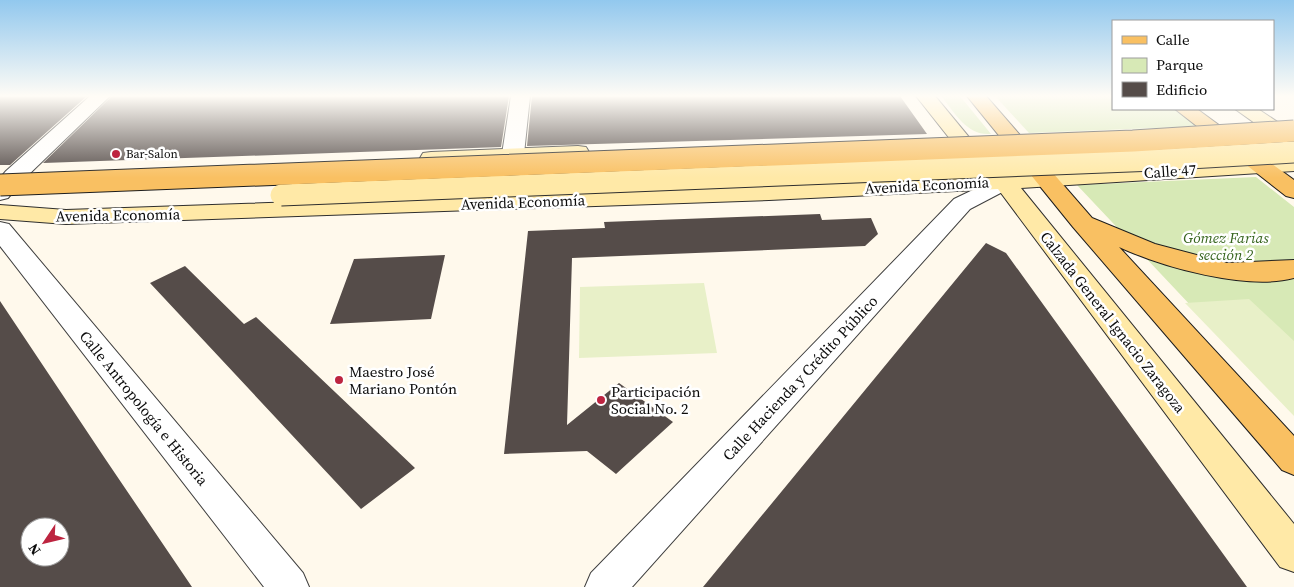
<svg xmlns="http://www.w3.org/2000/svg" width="1294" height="587" font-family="'Source Serif 4',serif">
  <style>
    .green { fill: #d7e9b6 }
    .pitch { fill: #e8f0c8 }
    .building { fill: #554c49; fill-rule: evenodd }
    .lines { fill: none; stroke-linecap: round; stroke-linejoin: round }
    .minor-casing { stroke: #3f3f3f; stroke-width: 2 }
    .secondary-casing { stroke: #2e2e2e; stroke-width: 2 }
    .primary-casing { stroke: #1d1d1d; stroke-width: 2 }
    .minor { fill: #fff; fill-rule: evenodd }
    .secondary { fill: #ffe9a7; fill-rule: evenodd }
    .primary { fill: #f9c062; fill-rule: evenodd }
    .secondary-bridge-casing { stroke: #2e2e2e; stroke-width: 23; stroke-linecap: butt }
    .primary-bridge-casing { stroke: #1d1d1d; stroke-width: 23; stroke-linecap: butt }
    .secondary-bridge { stroke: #ffe9a7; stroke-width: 21 }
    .primary-bridge { stroke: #f9c062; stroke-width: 21 }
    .poi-dot { fill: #bd2440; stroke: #fff; stroke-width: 2 }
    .labels { text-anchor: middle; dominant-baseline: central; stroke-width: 5; stroke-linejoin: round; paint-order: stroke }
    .far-poi-label { font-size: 12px; fill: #0c0c0c; stroke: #fff; text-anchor: start }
    .street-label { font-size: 15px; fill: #0c0c0c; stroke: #fff }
    .park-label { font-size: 15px; font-style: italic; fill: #35641d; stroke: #fff }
    .poi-label { font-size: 15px; fill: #0c0c0c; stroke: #fff; text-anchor: start }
  </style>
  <rect width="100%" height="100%" fill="#fff9ec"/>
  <path class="green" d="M941,96H960L991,134C967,136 955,113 941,96Z
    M995,96H1113V109H1182L1205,126L1029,133Z
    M1256,177L1294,207V415L1077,185Z"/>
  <path class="pitch" d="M704,283L717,353L579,358L580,287Z
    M1249,299L1294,341V416L1185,303Z"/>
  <path class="building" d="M0,96H87L10,165H0Z
    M112,96H509L501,147L43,163Z
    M532,96H900L927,134L527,146Z
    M820,214L822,220L871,218L878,234L865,246L572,258L567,425L619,383L673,422L616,474L587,451L504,454L528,231L605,228L604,222Z
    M986,243L1006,253L1247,587H703Z
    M445,255L431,319L330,324L354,259Z
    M185,266L244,324L256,317L415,468L361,509L150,283Z
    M0,301L106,460L192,587H0ZM30,527H60V557H30Z"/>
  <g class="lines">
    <g class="minor-casing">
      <path id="minor" d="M90,96H110L22,181L8,198L0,200V178L6,171Z
        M511,96H530L524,154L521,159L513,160L505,159L502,154Z
        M1004,175L1012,177L1015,182L1012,187L970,209L632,587H585L591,573L954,199Z
        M0,222L9,224L303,573L309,587H264L0,246Z"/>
    </g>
    <g class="secondary-casing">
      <path id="secondary" d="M916,96H935L968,136L1010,175L1294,157V171L1021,188L1294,524V572L1280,567L998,189L769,200L66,224L0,219V205L66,210L769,186L985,176L954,144Z
        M1235,109H1258L1294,133V148L1287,146Z
        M578,146L586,147L589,152L586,157L431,164L423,163L420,158L423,153L431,152Z"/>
    </g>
    <g class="primary-casing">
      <path id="primary" d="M967,96H986L1092,218L1155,244L1227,263L1294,260V278C1247,291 1162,267 1119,247L1294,436V475L1282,470L1073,227Z
        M1175,109H1197L1294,180V198L1286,196Z"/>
    </g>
    <use href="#minor" class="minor"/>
    <use href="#secondary" class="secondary"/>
    <use href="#primary" class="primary"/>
    <g class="secondary-bridge-casing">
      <path id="secondary-bridge" d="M281,195L1155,160L1294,152"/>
    </g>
    <g class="primary-bridge-casing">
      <path id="primary-bridge" d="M0,185L1133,141L1294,131"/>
    </g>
    <use href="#secondary-bridge" class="secondary-bridge"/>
    <use href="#primary-bridge" class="primary-bridge"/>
  </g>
  <linearGradient id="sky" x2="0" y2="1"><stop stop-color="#92c8ee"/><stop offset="0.54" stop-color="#fffcf6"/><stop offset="1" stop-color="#fffcf6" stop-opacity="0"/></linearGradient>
  <rect width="1294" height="178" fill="url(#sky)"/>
  <g class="poi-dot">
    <circle cx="116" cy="154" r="5"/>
    <circle cx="339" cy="380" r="5"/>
    <circle cx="601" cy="400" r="5"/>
  </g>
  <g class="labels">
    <g class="far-poi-label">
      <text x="126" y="154">Bar-Salon</text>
    </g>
    <g class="street-label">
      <text transform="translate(1170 171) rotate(-4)">Calle 47</text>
      <text transform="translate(927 185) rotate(-3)">Avenida Economía</text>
      <text transform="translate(523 202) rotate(-2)">Avenida Economía</text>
      <text transform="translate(118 215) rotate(-1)">Avenida Economía</text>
      <text transform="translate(1113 322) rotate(52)">Calzada General Ignacio Zaragoza</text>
      <text transform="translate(800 378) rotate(-47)">Calle Hacienda y Crédito Público</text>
      <text transform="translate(144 408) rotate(51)">Calle Antropología e Historia</text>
    </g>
    <g class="park-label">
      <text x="1226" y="237">Gómez Farias<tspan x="1226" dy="17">sección 2</tspan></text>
    </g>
    <g class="poi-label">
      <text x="349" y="371">Maestro José<tspan x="349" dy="17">Mariano Pontón</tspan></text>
      <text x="611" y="391">Participación<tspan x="611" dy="17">Social No. 2</tspan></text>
    </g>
  </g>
  <rect x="1112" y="20" width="162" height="90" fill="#ffffff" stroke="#9e9e9e"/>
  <rect x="1122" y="36" width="25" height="8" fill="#f9c062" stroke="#9e9e9e"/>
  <text x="1156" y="45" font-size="15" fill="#0c0c0c">Calle</text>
  <rect x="1122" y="58" width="25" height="15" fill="#d7e9b6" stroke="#9e9e9e"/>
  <text x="1156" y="70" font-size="15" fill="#0c0c0c">Parque</text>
  <rect x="1122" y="82" width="25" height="15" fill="#554c49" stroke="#9e9e9e"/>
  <text x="1156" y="95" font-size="15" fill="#0c0c0c">Edificio</text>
  <g transform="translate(45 542) rotate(235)"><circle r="24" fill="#ffffff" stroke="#9e9e9e"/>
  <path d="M0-4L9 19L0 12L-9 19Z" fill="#bd2440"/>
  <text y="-8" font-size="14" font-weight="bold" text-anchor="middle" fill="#0c0c0c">N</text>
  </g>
</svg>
